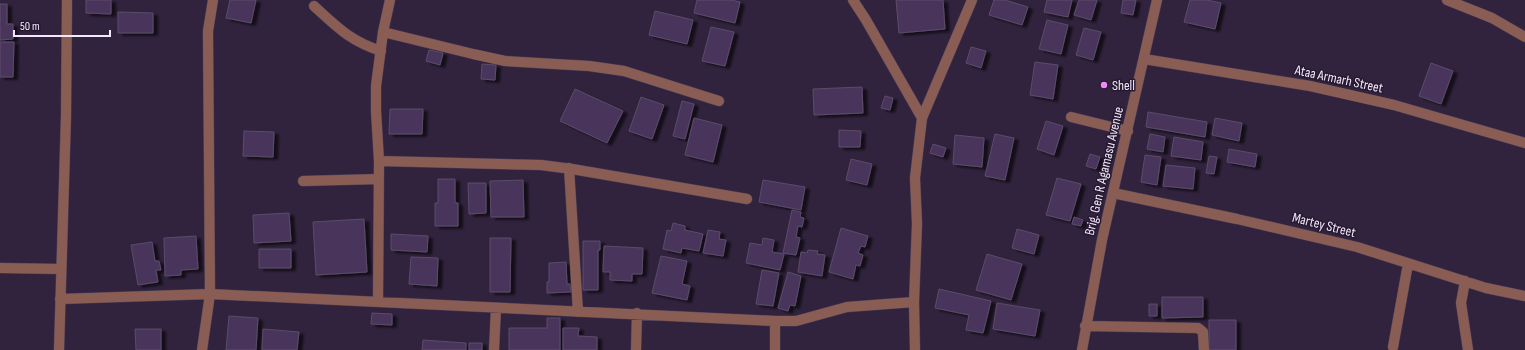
<svg xmlns="http://www.w3.org/2000/svg" width="1525" height="350" font-family="'Sofia Sans Condensed',sans-serif">
  <style>
    .building { fill: #4a345c; stroke: #5b4c69; filter: url(#shadow) }
    .lines { fill: none; stroke-linecap: round; stroke-linejoin: round }
    .minor-casing { stroke: #4c3f57; stroke-width: 11 }
    .minor { stroke: #895d54; stroke-width: 10 }
    .poi-dot { fill: #ed8cf9; stroke: #271932; stroke-width: 1.5 }
    .labels { text-anchor: middle; dominant-baseline: central; stroke-width: 3; stroke-linejoin: round; paint-order: stroke }
    .street-label { font-size: 14px; fill: #f1e8f9; stroke: #271932 }
    .poi-label { font-size: 14px; fill: #f1e8f9; stroke: #271932; text-anchor: start }
  </style>
  <defs>
    <filter id="shadow"><feDropShadow dx="4.5" dy="2.5" stdDeviation="1" flood-color="#0009"/></filter>
  </defs>
  <rect width="100%" height="100%" fill="#31233d"/>
  <path class="building" d="M86,0H111V14L86,13Z
    M230,0H256L251,23L226,18Z
    M697,0H731L740,2L735,23L694,13Z
    M896,0H943L945,29L899,33Z
    M994,0H1005L1028,7L1022,25L989,15Z
    M1047,0H1072L1068,17L1044,12Z
    M1079,0H1097L1091,20L1074,15Z
    M1123,0H1136L1133,15L1121,13Z
    M1190,0H1207L1221,3L1215,29L1184,22Z
    M0,4H7V24H13V39L0,40Z
    M655,11L693,20L687,44L649,35Z
    M118,12L153,13V33H118Z
    M1047,20L1068,25L1061,54L1039,49Z
    M711,27L734,32L725,66L702,61Z
    M1084,28L1101,32L1093,60L1076,55Z
    M0,42H14L13,77H0Z
    M971,47L986,51L981,68L966,63Z
    M429,50L443,53L440,65L426,61Z
    M1035,62L1058,65L1053,99L1030,95Z
    M1431,63L1453,71L1441,104L1419,96Z
    M482,64L496,65L495,80L481,79Z
    M862,87L863,113L814,115L813,89Z
    M575,89L623,111L607,143L560,121Z
    M885,96L893,98L890,110L881,108Z
    M641,97L664,105L652,139L629,131Z
    M682,101L694,104L685,139L673,136Z
    M390,109H423L422,134H389Z
    M1148,112L1207,122L1205,137L1146,127Z
    M694,118L722,125L713,162L685,155Z
    M1215,118L1242,123L1239,141L1212,135Z
    M1046,121L1063,126L1054,155L1037,149Z
    M839,130L861,131L860,147H839Z
    M244,131L274,132L273,157L243,156Z
    M995,134L1014,138L1005,180L985,176Z
    M1150,134L1165,137L1163,152L1147,149Z
    M955,135L984,138L982,167L953,164Z
    M1174,137L1203,142L1201,160L1171,156Z
    M933,144L946,148L943,157L930,153Z
    M1229,149L1257,154L1255,167L1227,162Z
    M1090,154L1100,157L1096,169L1086,166Z
    M1145,155L1161,157L1157,185L1141,182Z
    M1209,156L1217,157L1214,174L1206,173Z
    M851,159L872,164L867,185L846,180Z
    M1166,165L1195,168L1193,189L1163,186Z
    M1057,178L1081,184L1070,221L1046,215Z
    M438,179H455V203H458V226H435V203H438Z
    M523,180L524,217H491L490,181Z
    M763,180L805,187L801,210L759,202Z
    M468,183H486V213L469,214Z
    M792,210L801,212L800,217L804,218L802,227L798,226L796,237L800,238L796,255L783,253Z
    M289,213L291,241L254,243L253,215Z
    M1074,217L1083,220L1081,226L1072,224Z
    M364,219L367,272L316,275L313,222Z
    M673,223L685,226V230L703,234L699,251L682,248L681,253L663,249L667,230L671,231Z
    M841,228L868,236L865,247L861,246L858,253L863,255L860,266L856,265L853,279L829,272Z
    M1017,229L1039,235L1034,254L1012,248Z
    M708,230L720,232L719,239L726,240L723,256L703,253Z
    M391,234L428,236L427,252L391,250Z
    M196,236L198,269L181,270V275L165,276L164,238Z
    M490,238H511L510,292H490Z
    M763,238L774,240L772,252L784,254L780,270L746,263L750,243L762,245Z
    M583,241H600V250H598V290H583Z
    M152,242L155,261H159L161,270H156L158,282L138,285L131,245Z
    M604,246L643,248L642,274H632V281L610,280V272H603Z
    M259,249H291V268H259Z
    M808,250L818,251L817,254L825,255L822,276L798,272L801,252L807,253Z
    M987,254L1022,264L1011,300L976,290Z
    M661,256L687,261L682,284L690,286L687,300L652,293Z
    M411,257L438,258L437,286L409,284Z
    M566,262L567,284H570L571,292L547,293V282H549V263Z
    M762,270L779,273L773,306L756,304Z
    M788,272L801,276L795,306L790,305L788,311L778,308Z
    M939,289L991,301L983,333L966,330L969,315L935,308Z
    M1162,297H1203V317L1162,318Z
    M997,303L1040,310L1035,336L993,329Z
    M1149,304H1157V316H1149Z
    M372,313L392,314V325L371,324Z
    M229,316L258,318L256,350H226Z
    M547,318H560V350H509V328H547Z
    M1209,320H1236V350H1209Z
    M563,328H579L578,336L597,337V350H563Z
    M135,329H161V350H136Z
    M263,329L299,332L297,350H262Z
    M423,340L466,343V350H422Z
    M469,343H482V350H469Z"/>
  <g class="lines">
    <g class="minor-casing">
      <path id="minor" d="M853,0L866,20L922,118
        M1447,0L1492,18L1525,37
        M314,6C337,27 350,41 381,51
        M383,32L473,54L505,61L589,66L624,71L719,101
        M1144,59L1310,86L1394,105L1525,143
        M1071,117L1128,131
        M379,161L541,165L572,169L747,199
        M569,168L578,312
        M303,181L379,179
        M1113,193L1237,219L1357,247L1486,288L1525,296
        M0,268L61,269
        M1465,281L1461,303L1468,350
        M60,299L210,294L775,321H796L847,307L914,302
        M378,302L379,161L376,111V86L383,32L390,0
        M1085,326L1198,328L1203,332L1204,350
        M1393,347L1408,264
        M59,350L66,116L67,0
        M202,350L210,294L208,31L213,0
        M494,350L496,308
        M636,350L637,313
        M775,350V321
        M915,350L914,302L917,224L915,178L922,118L972,0
        M1082,350L1102,240L1157,0"/>
    </g>
    <use href="#minor" class="minor"/>
  </g>
  <circle class="poi-dot" cx="1104" cy="85" r="4"/>
  <g class="labels">
    <g class="street-label">
      <text transform="translate(1339 79) rotate(12)">Ataa Armarh Street</text>
      <text transform="translate(1104 171) rotate(-77)">Brig. Gen R Agamasu Avenue</text>
      <text transform="translate(1324 225) rotate(14)">Martey Street</text>
    </g>
    <g class="poi-label">
      <text x="1112" y="85">Shell</text>
    </g>
  </g>
  <path d="M14 30v6h96v-6" fill="none" stroke="#f1e8f9" stroke-width="2"/>
  <text x="20" y="30" font-size="12" fill="#f1e8f9" stroke="#271932" stroke-width="3" paint-order="stroke">50 m</text>
</svg>
